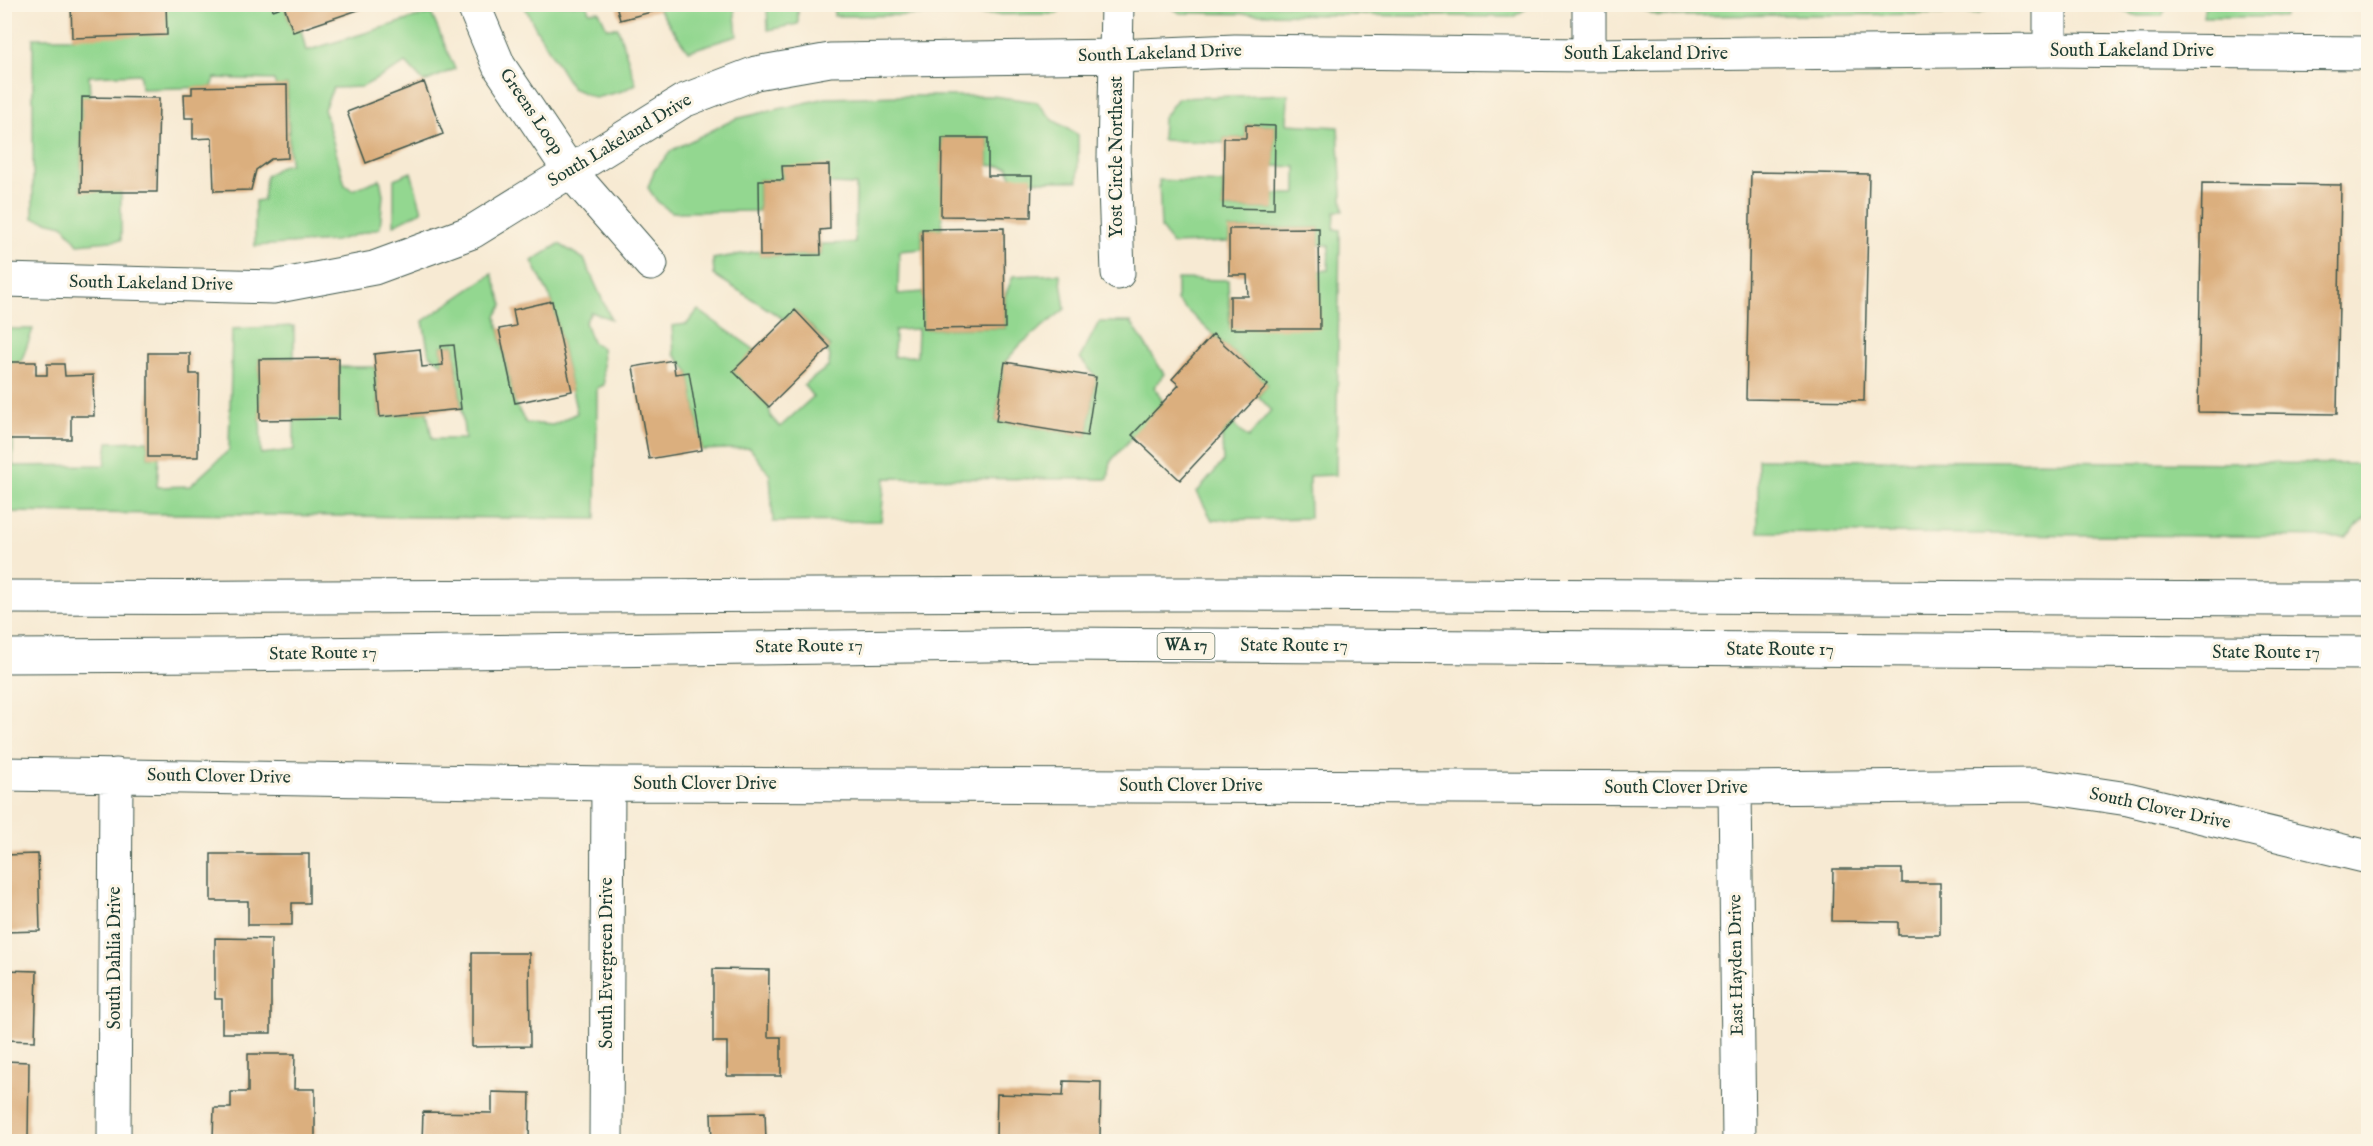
<svg xmlns="http://www.w3.org/2000/svg" width="2373" height="1146" font-family="'IM FELL English',serif">
  <style>
    .green { fill: #93d790; stroke: #598a62; stroke-width: 1.5; fill-rule: evenodd }
    .building { fill: #dbaf7e }
    .lines { fill: none; stroke-linecap: round; stroke-linejoin: round }
    .minor-casing { stroke: #3f574c; stroke-width: 35 }
    .highway-casing { stroke: #3f574c; stroke-width: 35 }
    .minor { stroke: #fff; stroke-width: 33 }
    .highway { stroke: #fff; stroke-width: 33 }
    .labels { text-anchor: middle; dominant-baseline: central; stroke-width: 6; stroke-linejoin: round; paint-order: stroke }
    .shield { fill: #fcf5e5; stroke: #617469; stroke-width: 1.5 }
    .shield-label { font-size: 16px; font-weight: bold; fill: #1f3d34 }
    .street-label { font-size: 18px; fill: #1f3d34; stroke: #fcf5e5 }
  </style>
  <rect width="100%" height="100%" fill="#fcf5e5"/>
  <filter id="ink" filterUnits="userSpaceOnUse"><feTurbulence type="fractalNoise" baseFrequency=".0167" numOctaves="2"/><feDisplacementMap in="SourceGraphic" scale="12" xChannelSelector="R" yChannelSelector="G"/><feConvolveMatrix kernelMatrix="1 2 1 2 8 2 1 2 1" color-interpolation-filters="sRGB"/></filter>
  <filter id="wash" filterUnits="userSpaceOnUse"><feTurbulence type="fractalNoise" baseFrequency=".008" numOctaves="4" result="noise"/><feDisplacementMap in="SourceGraphic" scale="24" xChannelSelector="R" yChannelSelector="G"/><feGaussianBlur stdDeviation="1.35" result="paint"/><feColorMatrix in="noise" values="0 0 0 0 0 0 0 0 0 0 0 0 0 0 0 0 0 1.4 0 .05"/><feComposite in="paint" operator="in"/></filter>
  <g filter="url(#wash)">
    <rect width="100%" height="100%" fill="#f7ead3"/>
    <path class="green" d="M271,4L273,10L284,6L293,31L301,29L306,51L431,13L455,69L424,82L406,63L362,87L333,88L324,109L345,185L352,190L380,179L383,195L380,228L335,241L255,246V201L263,200L266,176L281,166L290,164L287,85L276,86L274,80L215,78L212,87L141,89L140,74L89,76L90,97L82,98L81,191L121,192V240L78,244L63,225L33,218V38H72L166,5Z
      M524,5H587L589,12L599,11L607,28H618L636,84L622,91L595,98L572,88L536,29Z
      M658,5H734L737,36L688,51L659,10Z
      M767,5H798V24L768,30Z
      M834,5V4L1066,5L1056,14L834,16Z
      M1167,5L1532,4V5L1513,17L1180,13Z
      M1638,5H1999L1977,14L1659,16L1639,8Z
      M2107,5H2167L2162,16H2138L2110,7Z
      M2205,5H2286L2285,17H2203Z
      M1288,94L1287,124L1338,127L1343,211H1335L1334,229L1340,230L1336,475L1309,476L1310,518L1212,520L1197,492L1223,462L1222,435L1232,423L1248,438L1271,410L1258,396L1268,385L1177,301V279L1228,280L1230,329L1319,271L1328,270L1329,245H1319V228L1229,229V242L1172,244L1161,228L1159,180L1223,183V208L1273,209L1274,194H1296V167L1274,166L1275,126L1246,125V138H1224V143L1162,140L1163,118L1178,98Z
      M901,96H993L1037,102L1053,120L1078,135V181H1032L1011,176L1008,167L988,165V138H942V229H922V249L899,251L898,294L923,292V329L1005,328V296L1013,276L1060,274L1065,309L1021,344L1005,362L996,421L1087,436L1096,377L1080,358L1099,322H1131L1164,374L1154,387L1163,402L1111,461L1108,479L885,478L881,521L773,522L770,475L750,448L702,450L689,372L674,354L672,326L687,324L698,310L755,350L734,371L769,407L771,417L780,427L813,397L804,385L829,366L830,356L827,350L830,346L795,310L785,320L714,275L713,259L760,251V256L821,255V244L855,243L856,185L829,184L782,166L783,180H759V211L671,212L657,201L648,188L654,171L672,150L735,119L826,98ZM918,329L917,356L894,357L895,330Z
      M411,172L422,211L394,225V179Z
      M559,244L584,259L611,319L591,312L585,322L592,342L602,348L604,385L597,388L596,519L5,512V439H13V466L105,465L108,442L148,441V457H159L157,487L190,486L229,450L232,329L294,326V358L259,359L261,454L294,450V419L339,418V367H375L380,417L427,412L432,439H465L454,345L441,346L443,365L429,354L423,321L492,274L503,305L496,316L515,403L526,423L553,425L577,413L552,301L532,261Z
      M4,329H33L21,362H5Z
      M1758,459L2368,464V515L2346,537L1758,532Z"/>
    <g id="blocks">
      <path class="building" d="M71,4H166L167,35L72,38Z
        M271,4H373V5L293,32L284,6L273,10Z
        M616,5H658L659,10L620,20Z
        M424,82L443,134L366,163L347,112Z
        M287,85L288,158L271,159L256,170L251,190L214,191L212,138L193,139V118H185L184,94H192V87Z
        M82,97L159,98L157,192H81Z
        M1246,125L1275,126L1274,209L1223,208L1224,138H1246Z
        M942,138H988V176H1032L1031,217L941,216Z
        M829,165L830,229L820,230L821,255L760,256L759,180H783L782,166Z
        M1751,172L1869,174L1864,401L1746,399Z
        M2202,183L2341,185L2337,414L2198,412Z
        M1004,228L1005,328L923,329L922,229Z
        M1319,228L1320,329H1230V296H1248L1247,275H1229V229Z
        M552,301L572,391L515,403L499,329L516,326L513,310Z
        M795,310L830,347L769,407L733,371Z
        M1213,334L1268,385L1180,480L1132,435L1179,385L1172,379Z
        M454,345L461,409L380,417L374,354L420,349L422,367L443,365L441,346Z
        M148,353H190V374H199L198,457H148Z
        M339,358V419L260,420L259,359Z
        M673,360L675,374L689,372L702,450L649,459L633,367Z
        M5,362H36V375H47V364H64L65,376L93,375L94,416H71V439H5Z
        M1005,362L1096,377L1087,436L996,421Z
        M38,854L40,931L4,932V855Z
        M211,854H309V903H292V925H248V901H211Z
        M1833,869H1902V883H1940V935H1898V922L1832,921Z
        M215,938L271,939V1033H222V999H215Z
        M472,953H529L530,1046L472,1047Z
        M713,969L769,970L768,1037H781V1076H727V1042H713Z
        M4,970L37,971L35,1041L4,1040Z
        M248,1054H295L294,1089H315V1139L213,1138L214,1108H231V1092H248Z
        M4,1061L29,1062L28,1141H4Z
        M1064,1081L1101,1082L1100,1139L996,1137L997,1094L1063,1096Z
        M492,1092L530,1093L529,1142H422L423,1112L492,1113Z
        M765,1112L766,1142H712L711,1113Z"/>
    </g>
  </g>
  <g filter="url(#ink)">
    <use href="#blocks" fill-opacity="0" stroke="#3f574c" stroke-width="1.5"/>
    <g class="lines">
      <g class="minor-casing">
        <path id="minor" d="M473,4L499,66L569,170L651,264
          M1117,4L1114,158L1118,273
          M1589,4V55
          M2050,4V50
          M4,280L273,287L374,268L472,232L683,101L756,73L830,60L1117,56L1235,51L1589,55L2050,50L2368,53
          M4,774L608,784L1735,788L2034,785L2128,799L2368,857
          M1735,788L1739,1142
          M114,1142L116,775
          M606,1142L608,784"/>
      </g>
      <g class="highway-casing">
        <path id="highway" d="M4,597C416,599 828,593 1240,594C1616,594 1992,600 2368,599
          M4,656L223,655L1059,644L2368,653"/>
      </g>
      <use href="#minor" class="minor"/>
      <use href="#highway" class="highway"/>
    </g>
  </g>
  <g class="labels">
    <rect class="shield" x="1157.5" y="633" width="57" height="26" rx="4.5"/>
    <g class="shield-label">
      <text x="1186" y="646">WA 17</text>
    </g>
    <g class="street-label">
      <text x="2132" y="51">South Lakeland Drive</text>
      <text transform="translate(1160 54) rotate(-2)">South Lakeland Drive</text>
      <text x="1646" y="54">South Lakeland Drive</text>
      <text transform="translate(531 112) rotate(56)">Greens Loop</text>
      <text transform="translate(620 141) rotate(-31)">South Lakeland Drive</text>
      <text transform="translate(1117 157) rotate(-90)">Yost Circle Northeast</text>
      <text transform="translate(151 284) rotate(1)">South Lakeland Drive</text>
      <text x="1294" y="646">State Route 17</text>
      <text transform="translate(809 647) rotate(-1)">State Route 17</text>
      <text x="1780" y="650">State Route 17</text>
      <text x="2266" y="653">State Route 17</text>
      <text transform="translate(323 654) rotate(-1)">State Route 17</text>
      <text transform="translate(219 777) rotate(1)">South Clover Drive</text>
      <text x="705" y="784">South Clover Drive</text>
      <text x="1191" y="786">South Clover Drive</text>
      <text x="1676" y="788">South Clover Drive</text>
      <text transform="translate(2160 809) rotate(12)">South Clover Drive</text>
      <text transform="translate(115 958) rotate(-90)">South Dahlia Drive</text>
      <text transform="translate(607 963) rotate(-90)">South Evergreen Drive</text>
      <text transform="translate(1737 965) rotate(-91)">East Hayden Drive</text>
    </g>
  </g>
  <rect width="2373" height="1146" fill="none" stroke="#fcf5e5" stroke-width="24"/>
</svg>
